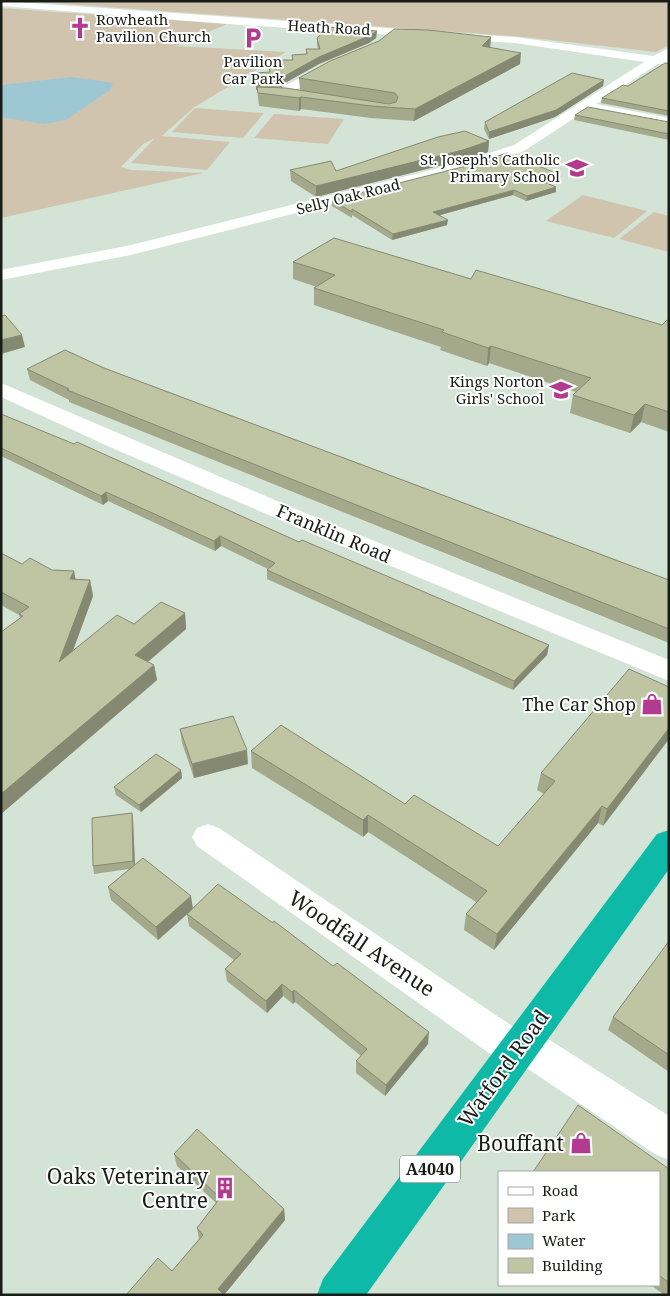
<svg xmlns="http://www.w3.org/2000/svg" width="670" height="1296" font-family="'Noto Serif',serif">
  <style>
    .green { fill: #d0c4af }
    .water { fill: #9dc7d2 }
    .lines { fill: none; stroke-linecap: round; stroke-linejoin: round }
    .minor { fill: #fff; fill-rule: evenodd }
    .highway { fill: #0eb9a7; fill-rule: evenodd }
    .wall { fill: #a4a98c }
    .shaded-wall { fill: #868972 }
    .building { fill: #bfc4a3; stroke: #868972 }
    .labels { text-anchor: middle; dominant-baseline: central; stroke-width: 4; stroke-linejoin: round; paint-order: stroke }
    .far-poi-label { font-size: 15px; fill: #181d18; stroke: #fff; text-anchor: end }
    .far-street-label { font-size: 15px; fill: #181d18; stroke: #fff }
    .shield { fill: #fff; stroke: #5d615d; stroke-width: 1 }
    .shield-label { font-size: 16px; font-weight: bold; fill: #181d18 }
    .street-label { font-size: 18px; fill: #181d18; stroke: #fff }
    .poi-label { font-size: 18px; fill: #181d18; stroke: #fff; text-anchor: end }
    .near-street-label { font-size: 21px; fill: #181d18; stroke: #fff }
    .near-poi-label { font-size: 21px; fill: #181d18; stroke: #fff; text-anchor: end }
  </style>
  <rect width="100%" height="100%" fill="#d3e3d5"/>
  <path class="green" d="M25,1H669V45L656,52L524,37Z
    M1,8L227,24L176,46L286,52L193,108L162,136L230,142L207,170L131,163L155,138L143,144L121,167L132,170L203,173L1,218Z
    M195,108L264,113L243,138L172,132Z
    M274,114L344,119L328,144L254,138Z
    M583,195L647,211L614,238L546,221Z
    M654,212L669,216V252L619,239Z"/>
  <path class="water" d="M72,77L113,83L110,90L66,120L44,124L1,117V85Z"/>
  <g class="lines">
    <path class="minor" d="M1,1L515,37L653,56L669,48V56L667,58H669V64H658L596,104L669,118V126L587,110L524,151L473,168L131,255L1,280V270L131,245L463,162L514,145L644,62L515,43L241,25L1,6Z
      M332,61L336,62L338,65L336,68L294,91L322,95L324,98L322,101L317,102L286,98L280,94L284,86Z
      M1,383L310,515L669,660V681L292,525L112,448L1,397Z
      M208,824L219,828L515,1028L521,1025L534,1030L669,1116V1160L655,1154L522,1065L516,1068L503,1063L197,846L192,837L197,828Z"/>
    <path class="highway" d="M669,830V869L366,1295H317L323,1279L657,834Z"/>
  </g>
  <path class="wall" d="M377,31L376,38L369,43L319,64L283,84L281,88L300,90L299,78L491,37L490,47L520,64L414,121L371,118L301,109L299,111L259,106L255,73L269,72V67L279,66V60H292V55L306,54V49H318L317,45V38Z
    M669,63V116L601,103L602,98L628,86Z
    M603,86L555,117L489,139L484,129L485,122Z
    M575,115L669,122V140L574,120Z
    M489,141L488,152L462,160L316,197L291,181L290,170L336,171Z
    M558,174V180L548,183L556,187V192L526,201L513,195L440,215L447,225L392,240L352,215V218L332,206V200Z
    M293,262L471,279L662,325L669,321V432L641,422L630,433L570,413L573,395L576,392L489,363L487,366L440,350L441,347L314,305V288L317,287L293,279Z
    M104,368L669,580V643L69,402V400L30,380L27,369Z
    M1,414L299,542L549,645L547,655L513,690L267,579V570L268,569L221,546L215,551L108,501L103,505L1,456Z
    M1,553L22,564L52,570L74,571L75,579L90,580L93,596L72,651L134,624L185,613L186,629L148,662L154,665L157,680L1,814V632L20,618L19,615L1,605Z
    M669,687V739L603,826L598,823L494,950L464,930L466,914L476,902L368,832L363,837L252,768L251,751L405,804L498,846L544,794L537,790L541,773Z
    M180,729L248,764L194,778L182,743Z
    M181,770L182,778L141,812L116,795L114,787Z
    M132,813L133,820L135,864L193,908L428,1044L385,1096L356,1073V1061L361,1056L295,1002L293,1004L283,996L267,1013L227,981L225,969L234,960L189,926L187,914L158,940L111,900L108,887L129,869L94,874L93,866Z
    M669,941V1072L608,1030L613,1017Z
    M174,1154L284,1209L285,1220L224,1295L172,1271L199,1239L197,1228L216,1203L177,1166Z
    M669,1169V1295H664L651,1285H659V1172Z"/>
  <path class="shaded-wall" d="M377,31L376,38L369,43L319,64L283,84L281,88V81L283,77L319,57Z
    M491,37L490,48L482,46Z
    M521,53L520,64L414,121L415,109Z
    M604,80L603,86L555,117L489,139V132Z
    M260,81V88L256,90V83Z
    M301,97V109L299,111V98Z
    M489,141L488,152L462,160L316,197V186Z
    M558,174V180L540,185V180Z
    M556,187V192L526,201L527,196Z
    M514,190L513,195L433,217V212Z
    M448,220L447,225L392,240L393,234Z
    M22,335L25,347L1,354V340Z
    M491,346L489,363L487,366L488,348Z
    M645,404L641,422L630,433L634,415Z
    M106,492L108,501L103,505L101,496Z
    M220,536L221,546L215,551L214,541Z
    M74,571L77,587L70,579Z
    M90,580L93,596L63,678L59,662Z
    M185,613L186,629L138,670L135,655Z
    M549,645L547,655L513,690L514,681Z
    M154,665L157,680L1,814V794Z
    M669,728V739L603,826L607,809Z
    M247,750L248,764L194,778L192,764Z
    M181,770L182,778L141,812L139,805Z
    M602,806L598,823L494,950L497,934Z
    M132,813L133,820L135,868L133,861Z
    M368,815V832L363,837V820Z
    M191,896L193,909L158,940L156,927Z
    M282,984L283,996L267,1013L266,1001Z
    M294,990L295,1002L293,1004L292,992Z
    M429,1032L428,1044L385,1096L386,1085Z
    M284,1209L285,1220L224,1295L218,1289Z"/>
  <path class="building" d="M329,27L377,31L369,36L319,57L283,77L281,81H260L256,83L255,73L270,72L269,67L280,66L279,60H293L292,55L307,54L306,49H320L317,38Z
    M394,29L428,30L491,37L482,46L521,53L415,109L371,106L301,97L299,98L258,93L257,87L286,88L389,104L396,102L398,97L395,93L299,78L330,61L379,41Z
    M665,63H669V111L602,98L623,85L628,86Z
    M572,73L604,80L556,110L489,132L485,122Z
    M588,107L669,122V134L575,115Z
    M465,131L489,141L463,150L316,186L290,170L331,161L336,171L438,137Z
    M507,153L558,174L540,180L556,187L527,196L514,190L433,212L448,220L393,234L352,209V212L332,200L474,164Z
    M334,238L471,279L476,270L662,325L667,320L669,321V412L645,404L634,415L573,395L591,378L491,346L488,348L442,332L444,330L314,288L335,275L293,262Z
    M5,315L22,335L1,340V316Z
    M65,350L104,368L669,580V629L67,390L69,389L27,369Z
    M1,414L74,444L77,442L299,542L302,540L549,645L514,681L267,570L275,563L220,536L214,541L106,492L101,496L1,448Z
    M1,553L22,564L30,558L52,570L74,571L70,579L90,580L59,662L117,615L134,624L161,602L185,613L135,655L154,665L1,794V632L23,616L19,614L29,607L1,592Z
    M629,669L669,687V728L607,809L602,806L497,934L466,914L487,891L368,815L363,820L251,751L281,725L405,804L414,795L498,846L555,781L541,773Z
    M233,716L247,750L192,764L180,729Z
    M156,754L181,770L139,805L114,787Z
    M132,813L133,861L93,866L92,818Z
    M143,858L191,896L156,927L108,887Z
    M218,884L273,923L274,921L333,966L337,963L429,1032L386,1085L356,1061L367,1049L294,990L292,992L282,984L266,1001L225,969L241,954L187,914Z
    M669,941V1055L613,1017Z
    M578,1105L669,1169V1283L659,1275V1172H533Z
    M197,1129L284,1209L218,1289L224,1295H126L158,1258L172,1271L203,1235L197,1228L220,1198L174,1154Z"/>
  <defs>
    <g id="church-bare" transform="scale(1.725)"><path d="M-1.2-6h2.4v3.5h3.3v2.4h-3.3V6h-2.4V-.1h-3.3v-2.4h3.3Z" fill="#b23a8f" stroke="#fff" stroke-width="2.5" paint-order="stroke"/></g>
    <g id="parking-bare" transform="scale(1.725)"><path d="M-3.5-5.5H1a3.5 3.5 0 0 1 0 7H-1V5.5H-3.5ZM-1-3.4V-.6H.8a1.4 1.4 0 0 0 0-2.8Z" fill="#b23a8f" stroke="#fff" stroke-width="2.5" paint-order="stroke"/></g>
    <g id="school-bare" transform="scale(1.725)"><path d="M0-5L7-2L0 1L-7-2ZM-4 1L0 2.5L4 1V4Q0 6-4 4Z" fill="#b23a8f" stroke="#fff" stroke-width="2.5" paint-order="stroke"/></g>
    <g id="shop-bare" transform="scale(1.725)"><path d="M-5-2.5h2.3a2.7 3.5 0 0 1 5.4 0H5L5.5 6h-11ZM-1.5-2.5h3a1.5 2.3 0 0 0-3 0Z" fill="#b23a8f" stroke="#fff" stroke-width="2.5" paint-order="stroke"/></g>
    <g id="building-bare" transform="scale(1.725)"><path d="M-4-6H4V6H1V3H-1V6H-4ZM-2.5-4.3h1.7v1.8h-1.7ZM.8-4.3h1.7v1.8H.8ZM-2.5-1h1.7V.8h-1.7ZM.8-1h1.7V.8H.8Z" fill="#b23a8f" stroke="#fff" stroke-width="2.5" paint-order="stroke"/></g>
  </defs>
  <g fill-rule="evenodd">
    <use href="#church-bare" x="80" y="28"/>
    <use href="#parking-bare" x="253" y="38"/>
    <use href="#school-bare" x="577" y="168"/>
    <use href="#school-bare" x="561" y="390"/>
    <use href="#shop-bare" x="652" y="704"/>
    <use href="#shop-bare" x="581" y="1143"/>
    <use href="#building-bare" x="225" y="1188"/>
  </g>
  <g class="labels">
    <g class="far-poi-label">
      <text x="96" y="19" text-anchor="start">Rowheath<tspan x="96" dy="17">Pavilion Church</tspan></text>
      <text x="253" y="61" text-anchor="middle">Pavilion<tspan x="253" dy="17">Car Park</tspan></text>
      <text x="560" y="159">St. Joseph's Catholic<tspan x="560" dy="17">Primary School</tspan></text>
      <text x="544" y="381">Kings Norton<tspan x="544" dy="17">Girls' School</tspan></text>
    </g>
    <g class="far-street-label">
      <text transform="translate(329 27) rotate(3)">Heath Road</text>
      <text transform="translate(348 196) rotate(-14)">Selly Oak Road</text>
    </g>
    <rect class="shield" x="400" y="1155.5" width="60" height="27" rx="4"/>
    <g class="shield-label">
      <text x="430" y="1169">A4040</text>
    </g>
    <g class="street-label">
      <text transform="translate(334 533) rotate(23)">Franklin Road</text>
    </g>
    <g class="poi-label">
      <text x="636" y="704">The Car Shop</text>
    </g>
    <g class="near-street-label">
      <text transform="translate(362 943) rotate(34)">Woodfall Avenue</text>
      <text transform="translate(503 1068) rotate(-54)">Watford Road</text>
    </g>
    <g class="near-poi-label">
      <text x="564" y="1143">Bouffant</text>
      <text x="208" y="1176">Oaks Veterinary<tspan x="208" dy="24">Centre</tspan></text>
    </g>
  </g>
  <rect width="670" height="1296" fill="none" stroke="#181d18" stroke-width="5"/>
  <rect x="498" y="1171" width="162" height="115" fill="#ffffff" stroke="#a3a5a3"/>
  <rect x="508" y="1187" width="25" height="8" fill="#ffffff" stroke="#a3a5a3"/>
  <text x="542" y="1196" font-size="15" fill="#181d18">Road</text>
  <rect x="508" y="1208" width="25" height="15" fill="#d0c4af" stroke="#a3a5a3"/>
  <text x="542" y="1221" font-size="15" fill="#181d18">Park</text>
  <rect x="508" y="1234" width="25" height="15" fill="#9dc7d2" stroke="#a3a5a3"/>
  <text x="542" y="1246" font-size="15" fill="#181d18">Water</text>
  <rect x="508" y="1258" width="25" height="15" fill="#bfc4a3" stroke="#a3a5a3"/>
  <text x="542" y="1271" font-size="15" fill="#181d18">Building</text>
</svg>
